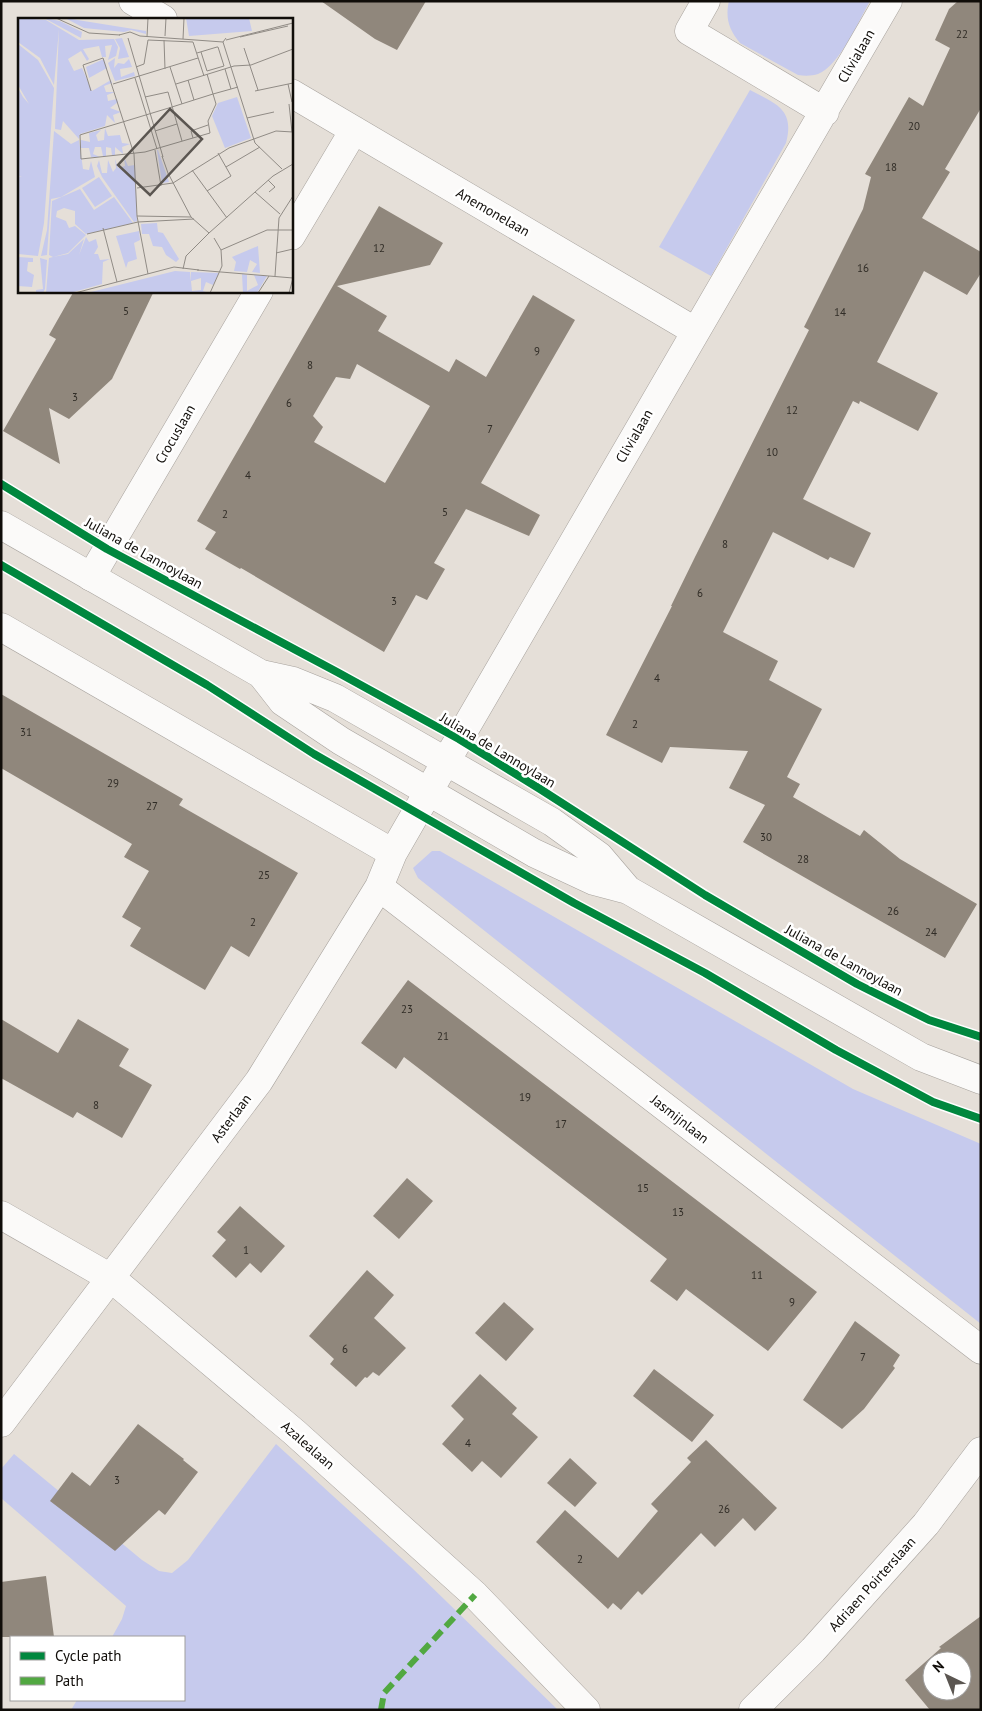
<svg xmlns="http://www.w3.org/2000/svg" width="982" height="1711" font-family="'PT Sans',sans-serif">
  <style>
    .green { fill: #c6caed }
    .building { fill: #90877c; fill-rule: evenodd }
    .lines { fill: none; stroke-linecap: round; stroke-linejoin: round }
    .street-casing { stroke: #a7a29d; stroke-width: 29 }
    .secondary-casing { stroke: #a7a29d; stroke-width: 29 }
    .street { stroke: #fbfaf9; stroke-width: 28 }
    .secondary { stroke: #fbfaf9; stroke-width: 28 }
    .quiet { stroke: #51a841; stroke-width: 6; stroke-dasharray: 12 6; stroke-linecap: butt }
    .cycleway-casing { stroke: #fff; stroke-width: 11 }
    .cycleway { stroke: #00873e; stroke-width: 8 }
    .labels { text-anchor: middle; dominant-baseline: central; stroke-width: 5; stroke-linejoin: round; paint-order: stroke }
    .number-label { font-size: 11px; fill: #302c26 }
    .street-label { font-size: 14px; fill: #100d09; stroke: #fff }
    .inset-road { fill: none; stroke: #908b85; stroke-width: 1 }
    .view { fill: #5b5651; fill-opacity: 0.15; stroke: #5b5651; stroke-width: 2.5 }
    .inset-edge { fill: none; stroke: #100d09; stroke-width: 2.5 }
  </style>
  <rect width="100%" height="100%" fill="#e5dfd8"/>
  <path class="green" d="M729,1H870C858,22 840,65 818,74C812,76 805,76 798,75L740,43C729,30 725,18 729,1Z
    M750,90C776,104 795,109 786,143L711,276L659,247Z
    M432,851H440L853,1089L981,1144V1324L418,878L413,868Z
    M276,1444L411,1567L558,1710H71L77,1700H184V1637H112L122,1619L126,1606L1,1498V1469L14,1454L142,1560L159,1571L172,1573L188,1560Z"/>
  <path class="building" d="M321,1H426L397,50L375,39Z
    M958,1H981V108L945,169L950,172L922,218L981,252V273L967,295L924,271L877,362L938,393L918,431L860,401L859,404L853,401L803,499L871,533L854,568L830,557L828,560L773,532L723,632L778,661L769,680L822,709L787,777L800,784L793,797L860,836L864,830L900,859L977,904L945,958L743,842L765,805L729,788L748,751L670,747L662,763L606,735L672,606H671L695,557L809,330L804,327L863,209L871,177L865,174L909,97L923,106L950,48L935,40L949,9Z
    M379,206L443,243L430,265L337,286L387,316L378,331L449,372L456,359L486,377L533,295L575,320L481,483L540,515L529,536L466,509L434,563L445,569L427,600L416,595L384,652L241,568L240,569L205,549L216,532L197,521ZM357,364L430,406L385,483L314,442L323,427L313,416L336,377L350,379Z
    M74,291H154L112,379L69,419L49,408L60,464L3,431L56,339L49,335Z
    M1,694L183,799L179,805L298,873L249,957L231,946L205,990L130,946L141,928L122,917L149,871L124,857L132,844L1,768Z
    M408,980L817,1292L768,1351L686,1289L677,1301L650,1281L667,1259L404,1057L396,1069L361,1043Z
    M1,1019L58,1053L78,1019L129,1049L119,1066L152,1085L122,1138L77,1112L73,1118L1,1078Z
    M407,1178L433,1201L399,1239L373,1216Z
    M240,1206L285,1246L261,1273L250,1263L236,1278L212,1256L226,1240L217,1232Z
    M367,1270L394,1295L374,1318L406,1348L379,1376L373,1372L367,1378L365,1377L356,1387L330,1364L334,1359L309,1336Z
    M504,1302L534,1329L506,1361L475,1333Z
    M855,1321L900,1355L893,1366L895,1368L864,1409L842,1429L803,1400Z
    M654,1369L714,1415L692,1442L633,1396Z
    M480,1374L517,1408L512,1414L538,1437L501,1478L482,1461L472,1472L442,1444L464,1419L451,1406Z
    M138,1424L184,1459L183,1460L198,1472L165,1515L159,1510L115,1551L50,1501L72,1472L90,1486Z
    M706,1440L777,1508L755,1531L743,1518L715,1547L701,1533L642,1595L638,1591L621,1610L613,1603L608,1609L536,1542L565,1510L618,1558L658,1511L651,1504L691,1462L687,1458Z
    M570,1458L597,1483L575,1507L547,1483Z
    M46,1576L54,1637H1V1582Z
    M981,1616V1710H930L905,1680L941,1648L939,1647ZM932,1661H962V1691H932Z"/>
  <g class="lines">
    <g class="street-casing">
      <path id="street" d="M133,1L163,19
        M706,1L689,31L825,112
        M291,93L695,331
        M291,236L354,130
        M91,577L259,291
        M1,627L393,853
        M379,887L981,1350
        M1,1215L111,1278L294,1432L475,1595L586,1710
        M1,1423L259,1081L379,887L393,853L416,813L888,1
        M753,1710L813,1650L926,1524L981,1451"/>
    </g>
    <g class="secondary-casing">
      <path id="secondary" d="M1,525L261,674L293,681L335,698L552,822L599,856L628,890
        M261,674L283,702L341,741L534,853L594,881L628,890L921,1057L981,1080"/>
    </g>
    <use href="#street" class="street"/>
    <use href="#secondary" class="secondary"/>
    <path class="quiet" d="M381,1710L384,1693L475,1595"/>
    <g class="cycleway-casing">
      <path id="cycleway" d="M1,484L107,549L337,672L459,739L540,789L705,895L857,984L929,1020L981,1037
        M1,565L207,685L314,754L574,903L705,973L836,1050L933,1102L981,1119"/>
    </g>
    <use href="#cycleway" class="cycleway"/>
  </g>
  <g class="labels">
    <g class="number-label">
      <text x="962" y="34">22</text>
      <text x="914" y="126">20</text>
      <text x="891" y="167">18</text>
      <text x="379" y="248">12</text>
      <text x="863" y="268">16</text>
      <text x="126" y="311">5</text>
      <text x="840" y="312">14</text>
      <text x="537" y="351">9</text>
      <text x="310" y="365">8</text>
      <text x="75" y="397">3</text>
      <text x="289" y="403">6</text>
      <text x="792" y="410">12</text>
      <text x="490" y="429">7</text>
      <text x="772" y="452">10</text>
      <text x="248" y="475">4</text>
      <text x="445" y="512">5</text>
      <text x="225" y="514">2</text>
      <text x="725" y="544">8</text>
      <text x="700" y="593">6</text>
      <text x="394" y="601">3</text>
      <text x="657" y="678">4</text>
      <text x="635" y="724">2</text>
      <text x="26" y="732">31</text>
      <text x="113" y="783">29</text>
      <text x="152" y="806">27</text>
      <text x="766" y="837">30</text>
      <text x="803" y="859">28</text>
      <text x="264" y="875">25</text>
      <text x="893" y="911">26</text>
      <text x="253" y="922">2</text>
      <text x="931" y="932">24</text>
      <text x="407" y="1009">23</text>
      <text x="443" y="1036">21</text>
      <text x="525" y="1097">19</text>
      <text x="96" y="1105">8</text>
      <text x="561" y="1124">17</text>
      <text x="643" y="1188">15</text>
      <text x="678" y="1212">13</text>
      <text x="246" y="1250">1</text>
      <text x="757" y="1275">11</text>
      <text x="792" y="1302">9</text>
      <text x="345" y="1349">6</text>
      <text x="863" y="1357">7</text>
      <text x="468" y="1443">4</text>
      <text x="117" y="1480">3</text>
      <text x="724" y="1509">26</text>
      <text x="580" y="1559">2</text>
    </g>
    <g class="street-label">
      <text transform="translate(856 56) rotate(-60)">Clivialaan</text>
      <text transform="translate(493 212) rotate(30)">Anemonelaan</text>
      <text transform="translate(175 434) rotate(-60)">Crocuslaan</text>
      <text transform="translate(634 436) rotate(-60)">Clivialaan</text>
      <text transform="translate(144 553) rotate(29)">Juliana de Lannoylaan</text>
      <text transform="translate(498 750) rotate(31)">Juliana de Lannoylaan</text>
      <text transform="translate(844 960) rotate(29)">Juliana de Lannoylaan</text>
      <text transform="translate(231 1118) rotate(-53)">Asterlaan</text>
      <text transform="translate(680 1119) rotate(38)">Jasmijnlaan</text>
      <text transform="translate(308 1445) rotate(41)">Azalealaan</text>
      <text transform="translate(872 1584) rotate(-48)">Adriaen Poirterslaan</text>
    </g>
  </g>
  <g transform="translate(18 18)">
    <rect width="275" height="275" fill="#e5dfd8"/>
    <path d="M0,0L28,2L61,22L96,21L100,29L98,38L90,42L94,27L87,28L88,39H84L81,28L65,31L71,41L69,43L63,33L50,41L56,53L64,50L74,73L93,62L94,65L86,68L88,74H97L89,77L90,83L99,81L100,84L92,90L103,94L95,97L97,105L89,97L87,108L62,116L61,121L45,103L43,112L37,111L41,11L36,67L22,40L0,24ZM26,0L42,3L64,14L63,20ZM47,0L128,13V16L113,12L106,14L66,10ZM168,0H231L234,13L171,18ZM104,20L111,39L100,41L102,30L97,21ZM0,26L20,42L36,70L26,205L20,238L0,236V159L4,158H0V70L5,79L11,86L0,67ZM97,40L96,50L100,45L106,46L111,41L114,49L102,51L103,59L116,54L117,58L97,63L90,45ZM86,41L89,50L71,60L68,49ZM219,79L233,120L207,130L194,98L200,85ZM87,110L90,118L102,117L104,125L112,126L104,129L105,136L97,129V137H94L93,130L88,129V138H85L83,129H77L75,136L82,139H73L71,130H63V122L72,124L71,115L83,112L78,117L80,123L86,122ZM36,113L53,126L61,122L65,151L71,152L73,143L77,159L43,179L33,181L29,237L23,238L29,212ZM139,132H140L151,164L144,165ZM106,139L110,148L117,147L119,203L116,204L84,159L79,148L81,142L84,155H89L90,142L95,154L98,150L97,141L100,150L107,148ZM81,159L94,178L77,189L64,170ZM62,171L76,192L96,179L115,205L68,216L57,206V193L46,190L39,193L38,199L48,203L51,210L57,208L68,217L50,235L35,239L50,236L66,221L61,237L68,219L71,224L78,221L80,229L76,236H80L82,242L92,241L85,244L84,266L52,275H28L31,240L35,239L31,237L34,183ZM139,205L140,214L145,215L161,241L158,244L148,237L144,229L135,228L131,216H124L123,206ZM121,213L122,222L116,225L119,241L110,244L108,250L98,218ZM240,228L242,255L234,254L239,246L232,242L229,254L216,253L218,244L214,239ZM0,239L15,240V244H10L9,253L16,257L14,269L0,268ZM22,240L29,242L27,271L25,275H18V272L25,271ZM157,253L172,254L174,273L183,272V260L173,263V254L201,255L195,267L188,264L185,273L191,275H69ZM224,256L229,257V273L240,267L236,257L249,258L239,275H225Z" fill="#c6caed"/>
    <path class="inset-road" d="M38,0L71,15L102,17M101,17L112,14L122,18L205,24L208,20M147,18L148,0M129,19L130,0M222,19L270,8M110,20L145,139M165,21L166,0M146,22L147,51M208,22L275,5M205,24L237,125L264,151M226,30L240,72M179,35L199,29H200L206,48L189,53L183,34M118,49L126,46L130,22L175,24L186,58M152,49L164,86M207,51L213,71M189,56L198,86L190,103L192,115L127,134L63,141L62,117L65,116L131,96L154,89L176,82L195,76L213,71L220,69M117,60L139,131M170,62L176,82M95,66L180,40M158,66L216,48L233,47L275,31M270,66L274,84M73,73L65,47L85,40L116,136L119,198L130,256M237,73L275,65M127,79L150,74L164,123M271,86L274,114M229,100L256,94M137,113L159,106M175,120L173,113L190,107M137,132L143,168M144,138L151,158M208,149L242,129M174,152L209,200M151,157L173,199L191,215M250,162L257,169L251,174M119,170L155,165L211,130L258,113L275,114M189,173L213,158L200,135M237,174L262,196M119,198L173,199M85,210L99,264M69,216L120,204L176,201M203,232L249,212H275M258,235L275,231M165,251L168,238L191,215L255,158L275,146M179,252L275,260M257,258L261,200L275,178M57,275L156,249L181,252M192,275L204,248L203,232L196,220M240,275L251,258M271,275L275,260"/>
    <path class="view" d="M152,91L184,121L132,177L100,147Z"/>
    <rect width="275" height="275" class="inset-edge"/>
  </g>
  <rect width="982" height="1711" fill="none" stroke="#100d09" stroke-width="5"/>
  <rect x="10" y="1636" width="175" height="65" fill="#ffffff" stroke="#9f9e9d"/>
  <rect x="20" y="1652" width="25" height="8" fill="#00873e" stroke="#9f9e9d"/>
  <text x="55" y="1661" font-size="15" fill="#100d09">Cycle path</text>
  <rect x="20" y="1677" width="25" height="8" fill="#51a841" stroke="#9f9e9d"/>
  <text x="55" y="1686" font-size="15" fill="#100d09">Path</text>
  <g transform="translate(947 1676) rotate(317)"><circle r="24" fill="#ffffff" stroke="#9f9e9d"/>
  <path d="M0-4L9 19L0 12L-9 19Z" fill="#5b5651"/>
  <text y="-8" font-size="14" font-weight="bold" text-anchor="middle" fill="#100d09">N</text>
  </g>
</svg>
